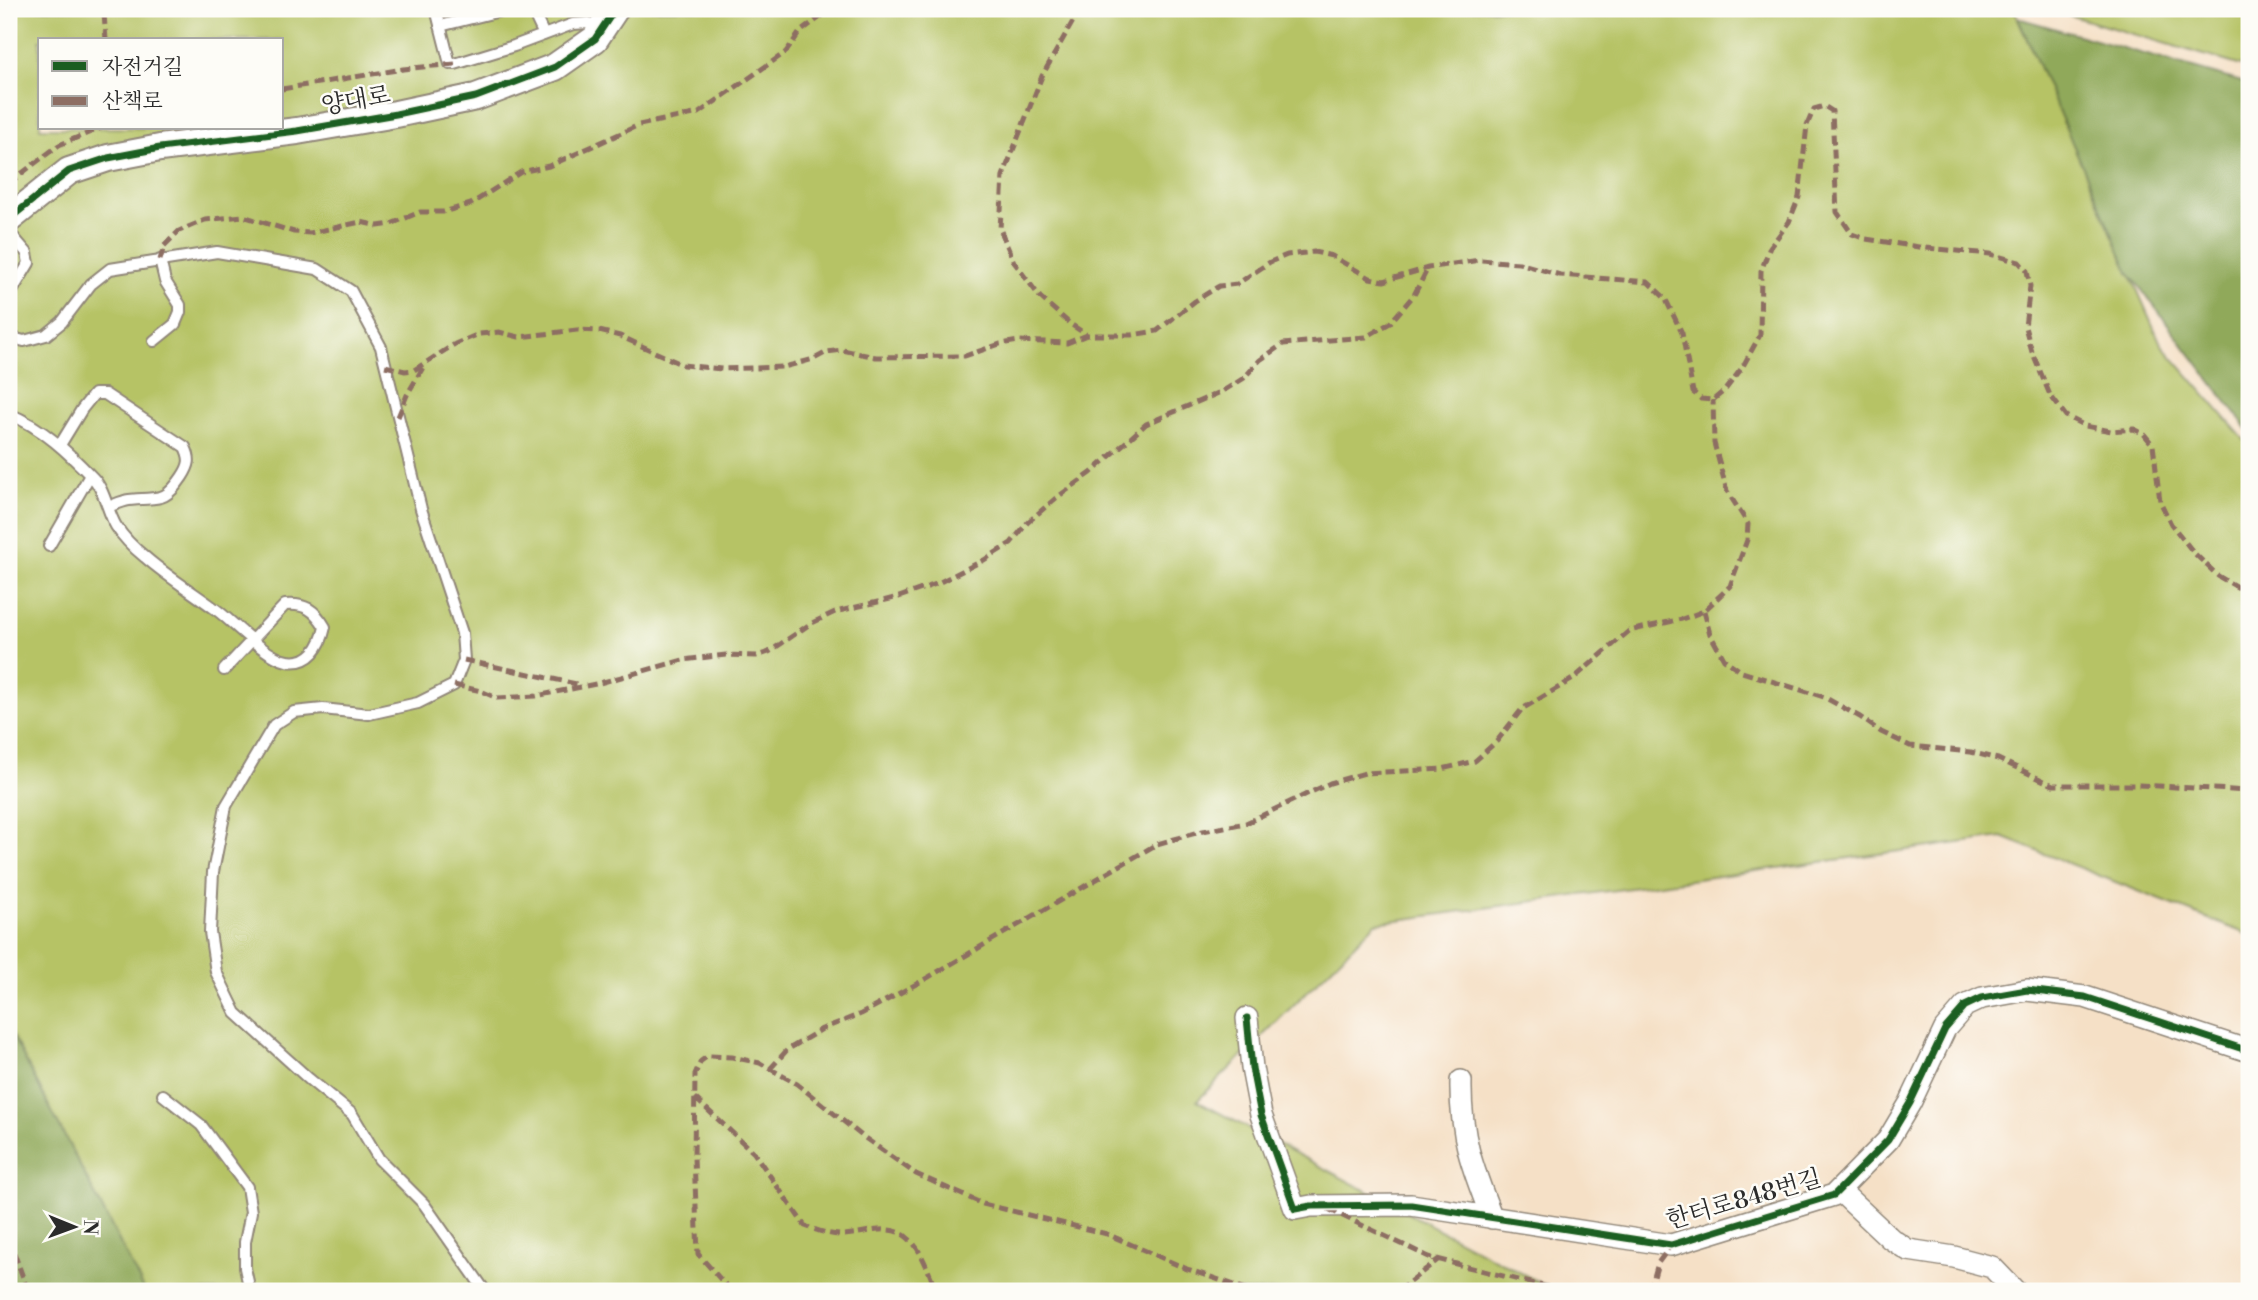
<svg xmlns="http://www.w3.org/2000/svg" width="2258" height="1300" font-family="'Libre Bodoni','Noto Serif KR',serif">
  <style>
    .green { fill: #b6c365; stroke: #707748; stroke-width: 2; fill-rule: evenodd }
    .forest { fill: #90a95a; stroke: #5e6a42; stroke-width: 2 }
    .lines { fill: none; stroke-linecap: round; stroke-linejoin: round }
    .service-casing { stroke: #908678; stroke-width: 14 }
    .minor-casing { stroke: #908678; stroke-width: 24 }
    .tertiary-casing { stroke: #908678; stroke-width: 30 }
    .service { stroke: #fff; stroke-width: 10 }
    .minor { stroke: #fff; stroke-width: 21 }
    .tertiary { stroke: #fff; stroke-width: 26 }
    .quiet { stroke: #8d6e63; stroke-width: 5; stroke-dasharray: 10 5; stroke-linecap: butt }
    .cycleway-casing { stroke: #fdfcf7; stroke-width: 11 }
    .cycleway { stroke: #1b5e20; stroke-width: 7 }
    .labels { text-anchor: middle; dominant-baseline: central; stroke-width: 5; stroke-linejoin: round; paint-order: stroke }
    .street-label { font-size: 24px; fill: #2b2b2b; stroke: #fdfcf7 }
  </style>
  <rect width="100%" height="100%" fill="#fdfcf7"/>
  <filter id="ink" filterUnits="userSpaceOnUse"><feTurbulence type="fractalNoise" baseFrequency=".0143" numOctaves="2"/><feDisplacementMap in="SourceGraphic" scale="14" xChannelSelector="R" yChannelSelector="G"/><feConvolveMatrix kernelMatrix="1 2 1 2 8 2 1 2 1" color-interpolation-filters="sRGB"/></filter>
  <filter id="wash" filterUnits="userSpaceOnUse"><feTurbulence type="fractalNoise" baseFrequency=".00686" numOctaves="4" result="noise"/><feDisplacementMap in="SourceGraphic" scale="28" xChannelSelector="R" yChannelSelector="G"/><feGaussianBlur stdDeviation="1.57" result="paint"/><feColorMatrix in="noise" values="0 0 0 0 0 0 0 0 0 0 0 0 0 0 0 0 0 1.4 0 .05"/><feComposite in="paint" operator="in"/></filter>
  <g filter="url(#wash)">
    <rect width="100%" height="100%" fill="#f5e0c6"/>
    <path class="green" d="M9,9H2014L2161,344L2249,445V935L2002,837L1376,923L1197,1101L1555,1291H145L98,1202L9,1070ZM40,40H282V128H40Z
      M2048,9H2249V70L2245,67Z"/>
    <path class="forest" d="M2018,18L2249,84V431L2129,273Z
      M9,1029L145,1291H9Z"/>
  </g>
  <g filter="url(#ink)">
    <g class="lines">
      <g class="service-casing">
        <path id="service" d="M436,9L450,64
          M527,9L535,16L544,35
          M440,26L508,9
          M455,64L514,46L573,24L589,23L603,27
          M9,232L27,253L29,263L9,296
          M9,337L24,341L46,335L62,322L91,284L110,269L217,252L317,269L351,291L381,347L421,509L462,633L464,660L454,685L418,703L369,714L323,709L294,712L274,725L226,806L213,872L210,932L216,972L236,1013L309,1079L352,1114L379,1159L424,1204L485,1291
          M154,341L175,324L180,312V305L165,281L160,260
          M9,414C42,427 69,453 93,478C105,490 107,511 116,526C123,537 135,549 145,557C168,577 194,593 218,611C235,624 266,657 287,661C310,665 321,646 325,627C315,610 305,603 285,605L224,670
          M60,445L82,409L94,394H105L185,447C191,459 190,465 182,477C163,505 158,496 129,500C122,501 114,505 108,507
          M49,546L90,475
          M163,1095L201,1125L247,1187L251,1212L245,1242V1268L250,1291"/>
      </g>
      <g class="minor-casing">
        <path id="minor" d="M1247,1018L1252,1068L1261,1115L1295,1209L1311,1206L1411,1205L1671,1245L1834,1195L1888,1140L1910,1103L1945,1029L1965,1006L1982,998L2027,990L2085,997L2249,1051
          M1461,1081C1460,1136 1472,1167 1492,1218
          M1839,1190L1891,1239L1908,1250L1954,1257L1992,1267L2015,1291"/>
      </g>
      <g class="tertiary-casing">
        <path id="tertiary" d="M9,219L69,171L108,158L160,148L297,131L396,114L476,97L555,67L595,39L615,9"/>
      </g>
      <use href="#service" class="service"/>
      <use href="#minor" class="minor"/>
      <use href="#tertiary" class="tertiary"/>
      <path class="quiet" d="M1080,9L1042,76L1003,176L1000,229L1014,262L1040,297L1069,323L1087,335
        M106,40L104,14L107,9
        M282,89L403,69L455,64
        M9,183L59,145L101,128
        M160,260L164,246L179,231L205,220L243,216L294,232L310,233L361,222L378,226L391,224L420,212H443L471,204L521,172L549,166L639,125L699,113L786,52L800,32L831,9
        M385,366L405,371L414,370L455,344L479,334L499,332L519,337L577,330L599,331L620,336L683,365L722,369L784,367L814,359L827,352L842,350L876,357L965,356L1000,344L1019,341L1067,343L1087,335H1132L1157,331L1195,301L1219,286L1237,284L1270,262L1287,255L1314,252L1332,256L1370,278L1384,281L1428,268L1480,260L1519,263L1560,275L1648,282L1665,298L1682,333L1693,392L1701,399L1713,400L1725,390L1742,368L1760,335L1761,271L1770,247L1789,222L1799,197L1807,125L1814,109L1824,106L1832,111L1837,212L1852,234L1866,239L1926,248L1990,254L2019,262L2027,271L2030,286L2025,327L2032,352L2050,395L2066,416L2085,426L2111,431L2134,429L2144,434L2153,445L2160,501L2171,524L2194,553L2218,576L2242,590L2249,591
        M398,417L407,395L425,364
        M1704,611L1710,634L1724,659L1742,672L1824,697L1860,717L1881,732L1910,746L1971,752L1998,759L2053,785H2139L2249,791
        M464,660L581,685
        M454,685L481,691L497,698L536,696L596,684L683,660L726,655L757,656L769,652L810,624L835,612L899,597L936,584L984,560L1011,543L1028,522L1056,498L1091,473L1146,424L1223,391L1244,378L1260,360L1283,344L1366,337L1390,323L1414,295L1428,268
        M770,1069L787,1050L822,1029L861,1014L922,981L1157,844L1203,831L1246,823L1330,783L1365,773L1442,769L1475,761L1497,741L1522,709L1573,679L1629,631L1682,619L1704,611L1730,586L1747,540L1748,524L1727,491L1714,443L1713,400
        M695,1098L754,1153L805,1226C816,1230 829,1235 841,1235C863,1235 891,1221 909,1239C923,1251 929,1275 937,1291
        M1328,1209L1429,1257L1562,1291
        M9,1239L28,1291
        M731,1291L698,1254L694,1158L695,1074L701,1061L708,1056L732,1057L760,1063L797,1084L862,1136L916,1174L983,1204L1107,1234L1187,1269L1252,1291
        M1398,1291L1439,1259
        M1650,1291L1658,1263L1671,1245"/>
      <g class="cycleway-casing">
        <path id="cycleway" d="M9,219L69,171L108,158L160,148L297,131L396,114L476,97L555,67L595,39L615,9
          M1247,1018L1252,1068L1261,1115L1295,1209L1311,1206L1411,1205L1671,1245L1834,1195L1888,1140L1910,1103L1945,1029L1965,1006L1982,998L2027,990L2085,997L2249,1051"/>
      </g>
      <use href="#cycleway" class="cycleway"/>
    </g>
  </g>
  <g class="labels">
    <g class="street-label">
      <text transform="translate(356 101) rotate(-10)">양대로</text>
      <text transform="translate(1744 1200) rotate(-16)">한터로848번길</text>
    </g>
  </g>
  <rect width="2258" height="1300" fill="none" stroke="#fdfcf7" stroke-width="35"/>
  <rect x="38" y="38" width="245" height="91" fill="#fdfcf7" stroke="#a9a8a5" stroke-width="2"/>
  <rect x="52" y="61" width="35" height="10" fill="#1b5e20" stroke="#a9a8a5" stroke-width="2"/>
  <text x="102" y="74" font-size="21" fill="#2b2b2b">자전거길</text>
  <rect x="52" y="96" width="35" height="10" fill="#8d6e63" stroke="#a9a8a5" stroke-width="2"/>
  <text x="102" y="108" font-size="21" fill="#2b2b2b">산책로</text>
  <g transform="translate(74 1227) rotate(91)" stroke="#fdfcf7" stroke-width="5" paint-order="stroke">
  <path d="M0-5L12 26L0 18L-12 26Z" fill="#2b2b2b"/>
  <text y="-10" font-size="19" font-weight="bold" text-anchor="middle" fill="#2b2b2b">N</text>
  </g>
</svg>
